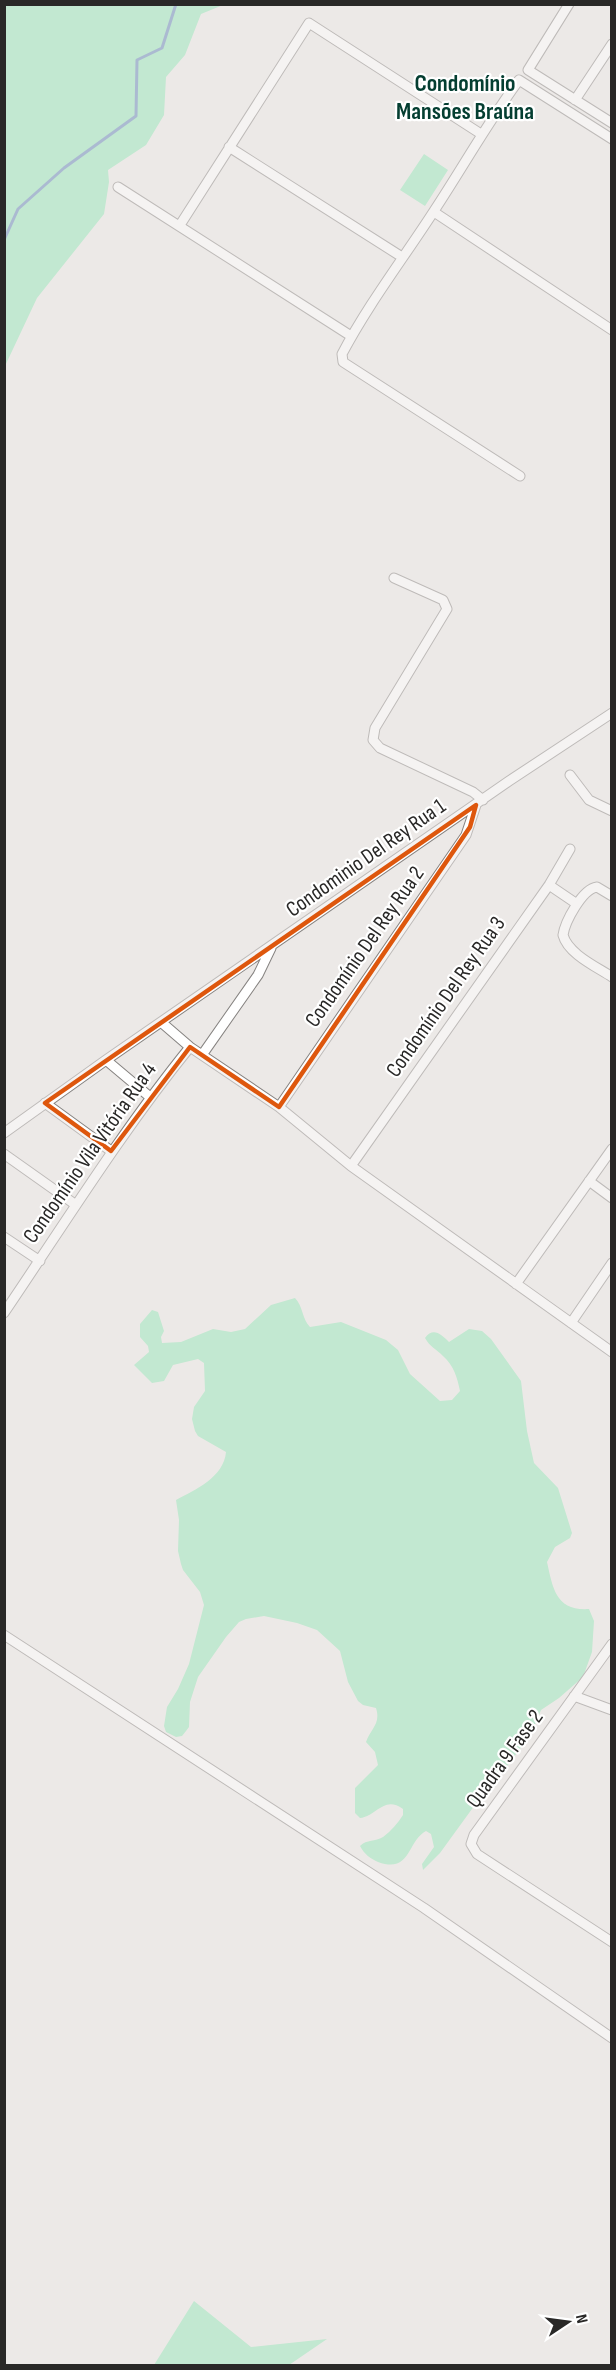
<svg xmlns="http://www.w3.org/2000/svg" width="616" height="2370" font-family="'Sofia Sans Condensed',sans-serif">
  <style>
    .green { fill: #8ee6b5 }
    .lines { fill: none; stroke-linecap: round; stroke-linejoin: round }
    .stream { stroke: #5b82b5; stroke-width: 3 }
    .minor-casing { stroke: #868381; stroke-width: 11 }
    .minor { stroke: #fff; stroke-width: 9 }
    .marked { fill: none; stroke: #de570d; stroke-width: 4.5; stroke-linejoin: round }
    .labels { text-anchor: middle; dominant-baseline: central; stroke-width: 4.5; stroke-linejoin: round; paint-order: stroke }
    .street-label { font-size: 22px; fill: #292827; stroke: #fff }
    .neighbourhood-label { font-size: 24px; font-weight: bold; fill: #043e31; stroke: #fff }
  </style>
  <rect width="100%" height="100%" fill="#ece9e7"/>
  <path class="green" d="M5,4L223,5L201,14L185,55L166,77L164,115L146,145L108,170L109,182L104,214L37,298L5,366Z
    M424,154L448,170L425,206L400,190Z
    M295,1298C303,1306 302,1319 310,1327L341,1322L386,1340L398,1350L410,1374L440,1401L452,1400L460,1391C457,1377 454,1366 443,1356C436,1349 430,1347 425,1338C433,1327 441,1334 449,1342L469,1329L482,1331L491,1339L521,1381L527,1431L534,1463L558,1488L572,1533L570,1538L555,1547L547,1562C553,1589 556,1611 589,1609L594,1621L592,1652L583,1677L559,1698L541,1710L531,1734L508,1765L493,1780L440,1853L423,1870L422,1864L434,1847L431,1834L426,1831C407,1841 411,1874 378,1862C371,1859 364,1854 360,1846C367,1839 375,1842 383,1837C391,1831 398,1823 403,1815V1809C384,1795 377,1816 360,1818L355,1813V1788L378,1765L375,1752L366,1742C371,1728 381,1724 376,1708L363,1705L358,1701L348,1682L340,1651L317,1630L297,1623L264,1616L246,1619L239,1622L226,1637L198,1677L190,1702L189,1727L186,1731L182,1736L176,1737L166,1732L164,1726L167,1707L178,1689L189,1664L204,1605L200,1592L183,1570L181,1564L178,1551L179,1520L176,1500C195,1490 224,1477 226,1452L198,1436L195,1431L192,1419L194,1407L205,1391L204,1363L198,1359L173,1365L164,1381L152,1383L134,1365L149,1352L148,1346L140,1337V1324L152,1310L158,1312L164,1331L161,1337L162,1343L181,1342L213,1329L231,1332L245,1329L271,1305Z
    M194,2301L251,2347L327,2339L289,2365H154Z"/>
  <g class="lines">
    <path class="stream" d="M4,240L18,209L64,168L136,116L137,60L162,48L176,4"/>
    <g class="minor-casing">
      <path id="minor" d="M569,4L528,70L612,123
        M575,100L612,44
        M229,147L402,257
        M118,187L351,336
        M434,212L612,330
        M180,225L309,23L481,134
        M520,476L343,362L342,354C369,303 403,259 434,211C463,167 488,122 519,80L612,139
        M394,578L443,600L447,609L375,728L373,740L380,748L473,792L483,800
        M570,775L589,800L612,811
        M549,885L577,904
        M612,896L597,887C582,889 565,922 563,935C568,954 597,967 612,977
        M161,1022L190,1047L279,1107L351,1166L612,1352
        M202,1055L258,975L271,948
        M106,1060L150,1097
        M45,1103L111,1151
        M279,1107L466,835L476,805
        M4,1133L106,1060L509,781L612,713
        M4,1154L76,1205
        M351,1166L549,885L570,849
        M589,1181L612,1198
        M4,1237L40,1261
        M516,1284L612,1149
        M4,1313C65,1223 122,1131 190,1047
        M571,1323L612,1263
        M4,1635L424,1908L612,2038
        M612,1644L474,1835L471,1844L477,1854L612,1942
        M574,1696L612,1710"/>
    </g>
    <use href="#minor" class="minor"/>
  </g>
  <path d="M0 0H616V2370H0ZM476,805L470,827L279,1107L190,1047L111,1151L45,1103Z" fill="#ece9e7" fill-opacity=".55" fill-rule="evenodd"/>
  <path class="marked" d="M476,805L470,827L279,1107L190,1047L111,1151L45,1103Z"/>
  <g class="labels">
    <g class="street-label">
      <text transform="translate(366 858) rotate(-35)">Condominio Del Rey Rua 1</text>
      <text transform="translate(365 947) rotate(-55)">Condomínio Del Rey Rua 2</text>
      <text transform="translate(446 997) rotate(-55)">Condomínio Del Rey Rua 3</text>
      <text transform="translate(90 1153) rotate(-55)">Condomínio Vila Vitória Rua 4</text>
      <text transform="translate(505 1759) rotate(-54)">Quadra 9 Fase 2</text>
    </g>
    <g class="neighbourhood-label">
      <text x="465" y="83">Condomínio<tspan x="465" dy="28">Mansões Braúna</tspan></text>
    </g>
  </g>
  <rect width="616" height="2370" fill="none" stroke="#292827" stroke-width="12"/>
  <g transform="translate(568 2322) rotate(77)" stroke="#ffffff" stroke-width="4.5" paint-order="stroke">
  <path d="M0-4.5L10 22L0 15L-10 22Z" fill="#292827"/>
  <text y="-9" font-size="16" font-weight="bold" text-anchor="middle" fill="#292827">N</text>
  </g>
</svg>
